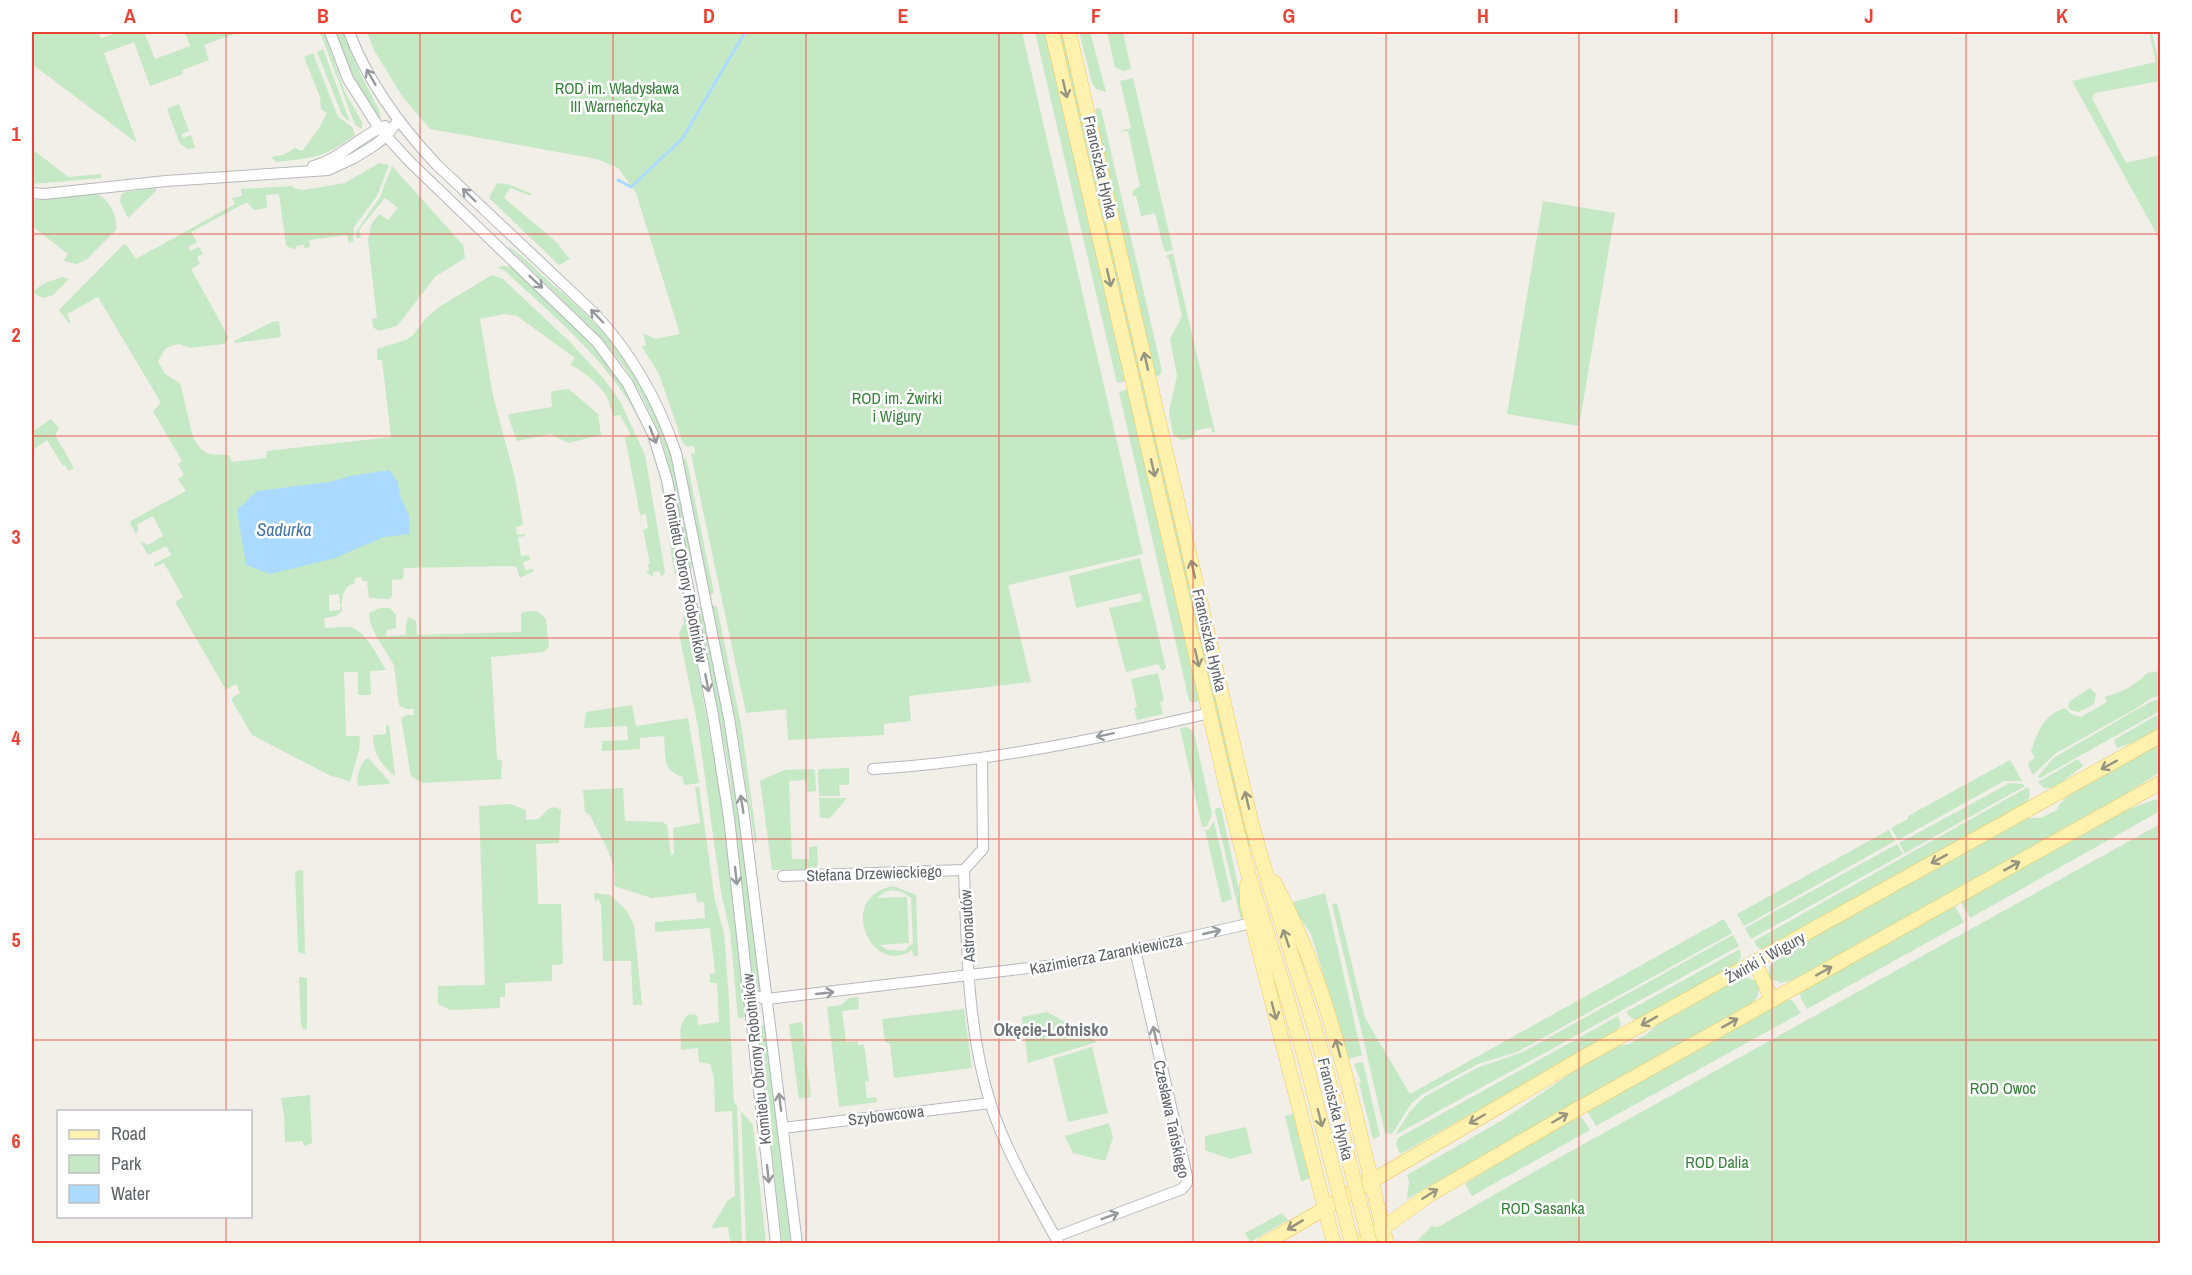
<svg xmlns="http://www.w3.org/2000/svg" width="2192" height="1275" font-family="'Archivo Narrow',sans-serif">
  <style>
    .green { fill: #c5e8c5; fill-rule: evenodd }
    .water { fill: #aadaff }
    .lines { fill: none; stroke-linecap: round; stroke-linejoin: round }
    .stream { stroke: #aadaff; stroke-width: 3 }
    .minor-casing { stroke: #b5b8bc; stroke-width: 12 }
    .major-casing { stroke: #f2c960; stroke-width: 15 }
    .minor { stroke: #fff; stroke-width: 10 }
    .major { stroke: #fff2af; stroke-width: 14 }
    .major-bridge-casing { stroke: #f2c960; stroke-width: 15; stroke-linecap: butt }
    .major-bridge { stroke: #fff2af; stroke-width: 14 }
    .oneway { stroke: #979a9d }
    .oneway2 { stroke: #979581 }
    .grid { fill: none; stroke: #ea4335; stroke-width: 1.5; stroke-opacity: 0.55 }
    .labels { text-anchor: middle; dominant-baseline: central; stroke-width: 5; stroke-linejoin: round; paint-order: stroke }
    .park-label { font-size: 16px; fill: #348238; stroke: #fff }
    .street-label { font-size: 16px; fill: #5f6368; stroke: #fff }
    .water-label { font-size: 18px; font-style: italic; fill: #4174aa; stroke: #fff }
    .neighbourhood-label { font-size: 18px; font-weight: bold; fill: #70757a; stroke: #fff }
    .neatline { fill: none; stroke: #ea4335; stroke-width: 2 }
    .grid-label { font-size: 20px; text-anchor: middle; font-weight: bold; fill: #ea4335 }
  </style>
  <rect width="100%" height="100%" fill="#f1efe8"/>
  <path class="green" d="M33,32H98L101,38L119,32H144L155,59L190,46L185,32H239L204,45L209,60L182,70L183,74L150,86L134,42L104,53L137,143L32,64Z
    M320,32H324L345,92L362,122V129L355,125Z
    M335,32H343L358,69L379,110L381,118H378L357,85Z
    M367,32H1022L1143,554L1008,585L1031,682L909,696L911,721L884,724V735L788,740L786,709L746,713L691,454L695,453L694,446L687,447L682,441L659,374L642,347L646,345L643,333L655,339L680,334L636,193L618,168L597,159L430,129L402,96L374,50Z
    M1035,32H1045L1126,381L1117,383Z
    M1058,32H1064L1251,843L1249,847L1247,846Z
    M1079,32H1090L1106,92L1096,89L1092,83Z
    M1107,32H1123L1131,69L1123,71L1115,67Z
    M2149,32H2152L2158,59H2160V81L2095,93L2092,98L2126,163L2160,155V240L2072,81L2156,62Z
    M323,49L350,122L342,115L317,52Z
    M313,53L338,117L352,127L355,135C324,158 313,158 276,162L271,157L283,155L295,148L302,151L318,130L327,113L321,109L320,97L304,57Z
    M1133,78L1173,250L1166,252L1164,250L1155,213L1141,216L1136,196H1133L1132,191L1140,186L1128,131L1118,132L1131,128L1120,81Z
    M179,104L189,131L181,134L183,138L191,135L195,148L188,149L180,144L167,109Z
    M1098,108L1101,109L1162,371L1159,376L1155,375L1094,111Z
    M32,149L68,177L101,174V178L32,184Z
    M379,163L389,165L377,196L354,227L353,242L349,243L347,235L309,240L310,247L304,248V245L296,246V250L286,246L279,194L266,195L267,208L254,210L247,202L191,232L197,242L188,247L190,251L199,247L203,254L197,257L200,264L191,269L229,338L224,344L190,348L179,344L171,346L165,349L158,361L165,374L180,383L193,437C203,457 210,454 229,455L232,462L266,458L267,451L391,437L382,360H377V349L406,340L413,335L426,318L439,307L492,275L503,279L570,342L604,379L620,401L645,455L665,572L662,577L659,571L653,572V576H652L645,572L649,571L648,564L650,563L643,530L648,528L646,514L640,515L625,437L630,436V433L620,415L613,416C611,410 610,403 607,397C600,385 583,370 570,365L575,358L517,316L504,314L480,319L493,396L515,478L523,525L516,527L517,535L525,534V536L518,537L521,556L529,555L530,560L523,562L525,570L533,569L534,571L520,578L516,566L404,568L403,579L392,580V596L389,599L369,598L367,581H362L361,577L355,578L354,584C345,584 342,597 342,604L340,605L339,594L329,595V611L340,610V606L342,607V611L336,616L324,618L325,628C332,628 341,626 349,627C364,628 379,658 386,670L370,671L371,695H358V672H344L346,736H360L359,750L350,782L340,778L331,776L252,735L231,699L240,693L236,684L226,690L175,602L183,597L164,563L154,567V564L171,555L166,546L148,555L140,541L148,545L163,536L153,516L138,524V531L136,534L130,523L132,520L186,491L178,479L184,475L178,464L182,461L153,411L161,403L98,297L67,314L71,323L68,322L59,310L123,245L126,244L136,259L235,204L232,198L242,196L241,189L292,186L293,188L303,190L345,183Z
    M392,166L463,245L465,258L436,276L397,326L378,331L373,327L372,319L377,318L368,240L371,225L379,214L388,220L398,208L385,198L362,226L359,231L361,238H356V232L380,197Z
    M497,183L511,185L532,194L531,196L510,188L504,198L560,245L559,246L570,259L559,265L489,198Z
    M156,188V191L128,218L120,202L121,195L125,192Z
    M96,194C109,198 118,217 116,230L86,260L76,264L63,261L68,254L32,226V200Z
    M1543,201L1615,213L1579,426L1507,414Z
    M507,246C524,255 537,272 552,284C603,326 641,370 663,432C678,473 684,518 693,561L691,571L666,454L658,430L641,394L624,366L595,332Z
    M1173,253L1215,432L1212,433L1211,427L1195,431V437L1182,440L1173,435L1169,412L1177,376L1170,339L1182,316L1169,259L1166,256Z
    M504,266L513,268C542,296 574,323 600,355C652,418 663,489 678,567L675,576C668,537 664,491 653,454C630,377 561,324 505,271L497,267Z
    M62,277L69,279L53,295L43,298L32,292L45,283Z
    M279,321L281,337L235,343L234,341L272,322Z
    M569,389L598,414L601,435L568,443L551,434L517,441L508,416L509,414L552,407L551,393L552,391Z
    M1128,389L1199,699V701L1192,703L1189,701L1119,392Z
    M51,419L59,428L55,435L74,468L69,471L65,465L63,466L47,440L32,450V432Z
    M684,457L687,462L714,593L710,595L683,461Z
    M1140,558L1166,668L1162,671L1158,664L1126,672L1109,608L1142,601L1141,593L1076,608L1069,576Z
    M712,605L717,607L742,730L757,841L755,844L736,724Z
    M698,607H702L733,768L761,993H757L753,985L729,771Z
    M381,608H390L396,615V628L387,630L386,636L406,635V624L408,617L416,621L417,635L521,632V614L523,612L537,611L546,619L549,647L543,652L491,657L497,759L502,761L501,779L422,783L411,776L401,718L407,715H414V709H406L399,705L394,665L376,636L370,622L369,613Z
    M687,611L722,801L745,1017L738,1018L730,931L721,892L698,727L679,633L684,623L683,618Z
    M2160,671V696L2151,698L2137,708L2056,753L2033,775L2028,765L2029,762L2035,758L2031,751C2039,729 2043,716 2065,708L2071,714L2081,717L2107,702L2104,697C2121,693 2136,685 2147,673Z
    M1158,673L1164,701L1160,702L1163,714L1137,720L1134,708L1137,707L1131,679Z
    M2090,688L2096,694L2094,704L2079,712L2070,710L2068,706L2070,701Z
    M2160,699V711L2040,778L2037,777L2055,757L2150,702Z
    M632,705L636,726L688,718L699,783L684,785L683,777C661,771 666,754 664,736L640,738V749L602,751V741L628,740L627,726L584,728L586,712Z
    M2157,715L2160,716V728L2137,741L2117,748L2114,740Z
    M386,725H389L395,776C381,765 373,753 373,735L386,734Z
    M1187,727L1194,732L1212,814L1207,826L1202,827L1180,728Z
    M2160,743V772L2096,813L1797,979L1781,983L1769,978V968L1779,956L2026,818H2041L2057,810L2059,805L2069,794Z
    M368,758L390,782L389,784L358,786C356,778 360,762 368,758Z
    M2078,759L2083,766L2054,788H2044L2038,782Z
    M2010,760L2022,781H2004L1898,840L1891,828L1908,819V816Z
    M849,768V785H839L840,796H819L818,771L820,769Z
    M813,769L815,771L816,791L807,792L806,780L789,781L792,859H809V847L817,846L818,863L817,869L772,870L760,781L784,770Z
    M2010,783L2023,784L2025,786L1905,853L1899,843Z
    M695,787H699L715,901L724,933L728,985L734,1102L737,1106L742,1243H712L730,1241L728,1227L711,1228L728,1200L735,1196L732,1111L715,1112L714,1078L710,1064L699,1062L698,1048L681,1050C681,1036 677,1024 689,1014L697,1015L698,1025L719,1022L717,983H710V974L715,973L710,928L655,932V922L705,918L704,902H697L696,893L652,898L614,886C618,859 600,838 590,815L585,812L583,790L623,788L625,821L662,822L667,825L671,855L674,854L673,828L700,823Z
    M2028,787C2031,795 2030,800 2023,805L1763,950L1757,947L1754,941Z
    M819,798H847L830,818H820Z
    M2156,799L2157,801L2160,799V811L1970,918L1961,902L2124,811Z
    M510,804L526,810V820L539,819L548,809L555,807L561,810L559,843L536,844L538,904H561L563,964L552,965V981L505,983V997H500V1008L450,1010L438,1004V986L485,985L479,806Z
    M1216,808H1221L1244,913L1241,920L1215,811Z
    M1214,821L1232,899L1222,903L1205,830L1209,829Z
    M2160,824V1243H1415L1432,1226L1438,1227L1562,1156Z
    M1889,830L1895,841L1744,926L1737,914Z
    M1897,844L1903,854L1751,939L1745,928Z
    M303,870L305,954L298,952L295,871Z
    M893,886L916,895L918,956H913L912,950C872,978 835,897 893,886ZM892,890L902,892L911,898L913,943L904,951L888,950L879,945L909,943L907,897L877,898L885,892Z
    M594,893L610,895L626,910L634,925L642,1005H633L631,961H603L601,905L598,898L595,903Z
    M1325,893L1362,1055L1349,1059L1311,934L1292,906L1294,902Z
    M1337,903L1365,1018L1410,1094L1724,919L1732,933L1517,1052L1478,1064L1421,1095L1411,1104L1392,1134L1385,1133L1332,904Z
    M1954,905L1964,922L1807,1009L1801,998L1800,992Z
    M1733,935L1739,946L1395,1135L1410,1111L1424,1097L1477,1068L1523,1052Z
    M1740,949L1741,958L1736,965L1640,1019H1632L1626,1012Z
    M299,977L307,978V1029H303L301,1024Z
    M1746,978L1757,981C1761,992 1758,999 1748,1006L1407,1199L1409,1182L1407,1175L1504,1119L1583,1065L1616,1046L1629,1044L1647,1034L1660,1022L1733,981Z
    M858,997L859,1009L842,1011L846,1042L858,1041V1045L864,1044L869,1081L865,1082L867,1098L876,1097L877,1102L839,1107L827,1007L841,1005L849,998Z
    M1786,1000H1792L1801,1013L1596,1126L1587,1111Z
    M964,1009L972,1068L894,1078L890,1044L885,1042L882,1019Z
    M1047,1012L1080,1030L1097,1042L1028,1063L1022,1017Z
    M1618,1016L1621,1025L1616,1032L1400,1154L1396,1144L1398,1138Z
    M802,1022L811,1097L799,1099L789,1024Z
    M765,1025L792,1243H782V1242L758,1026Z
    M1092,1047L1108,1113L1068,1122L1053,1059Z
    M1363,1062L1380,1136L1373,1139L1359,1083L1361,1082L1354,1064Z
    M310,1095L312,1143L304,1146L302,1141L285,1142L284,1116L281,1098Z
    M741,1111L753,1125L766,1243H746Z
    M1293,1114L1310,1178L1303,1181H1301L1285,1116Z
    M1577,1116L1582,1118L1590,1130L1472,1196L1465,1184L1509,1155Z
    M1109,1123L1113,1138L1105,1161L1073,1153L1065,1136Z
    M1246,1127L1252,1153L1230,1159L1205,1150V1136Z
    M1282,1213L1288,1220L1250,1242L1245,1233Z"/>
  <path class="water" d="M389,470L398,482L400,495L409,516V534L384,537L335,558L270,574L246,565L237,510L257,491L329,482L350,476Z"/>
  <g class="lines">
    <path class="stream" d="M618,180L631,187L682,139L745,32"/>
    <g class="minor-casing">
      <path id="minor" d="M330,32L348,79L379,128L409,161L597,342L628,384L653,434L667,480L713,715L729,818L776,1244
        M349,32C368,82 400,126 437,165L595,314C633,355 658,400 676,453L729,718L744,816L797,1244
        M313,166C341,159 359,136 385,126
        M32,193L44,194L166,181L328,170L354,158L375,145L386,136L399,120
        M982,758L983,849L964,870C967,947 967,1030 991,1105C1007,1154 1034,1198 1059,1244
        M873,769C987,762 1099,739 1210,713
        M783,876L964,870
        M748,990L755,996L767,999L1080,962L1252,923
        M783,1128L990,1103
        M1055,1237L1182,1189L1187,1183V1176L1135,950"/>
    </g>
    <g class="major-casing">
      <path id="major" d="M1052,32L1228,794L1248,873L1287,997L1306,1062
        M1069,32L1251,821C1272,901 1301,978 1323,1057
        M1274,882C1335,994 1355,1122 1387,1244
        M1247,884V904L1334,1244
        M1755,962L1772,1000
        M1264,1244L1582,1058L2160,736
        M1358,1244L1372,1236L1429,1195L1574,1111L2160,783"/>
    </g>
    <use href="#minor" class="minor"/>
    <use href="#major" class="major"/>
    <g class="major-bridge-casing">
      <path id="major-bridge" d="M1323,1057L1370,1244
        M1306,1062L1352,1244"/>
    </g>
    <use href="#major-bridge" class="major-bridge"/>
  </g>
  <defs><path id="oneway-shaft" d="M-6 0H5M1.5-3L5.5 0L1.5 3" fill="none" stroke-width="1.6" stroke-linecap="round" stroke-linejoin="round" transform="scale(1.5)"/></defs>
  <g class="oneway">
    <use href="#oneway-shaft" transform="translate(371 77) rotate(-120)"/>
    <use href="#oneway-shaft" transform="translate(469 195) rotate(-136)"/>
    <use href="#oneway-shaft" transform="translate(536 282) rotate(43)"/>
    <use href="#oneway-shaft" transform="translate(597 316) rotate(-134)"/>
    <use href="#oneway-shaft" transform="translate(653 435) rotate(68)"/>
    <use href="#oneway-shaft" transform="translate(707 683) rotate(79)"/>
    <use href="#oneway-shaft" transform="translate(1105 735) rotate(168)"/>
    <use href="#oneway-shaft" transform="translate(742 804) rotate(-99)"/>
    <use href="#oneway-shaft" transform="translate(736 876) rotate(84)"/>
    <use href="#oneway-shaft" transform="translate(1212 932) rotate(-13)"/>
    <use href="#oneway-shaft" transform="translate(825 993) rotate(-6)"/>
    <use href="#oneway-shaft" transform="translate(1155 1035) rotate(-103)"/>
    <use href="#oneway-shaft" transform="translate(780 1102) rotate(-97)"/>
    <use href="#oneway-shaft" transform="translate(768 1174) rotate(84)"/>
    <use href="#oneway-shaft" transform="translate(1110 1216) rotate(-21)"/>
  </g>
  <g class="oneway2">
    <use href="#oneway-shaft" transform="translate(1065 89) rotate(77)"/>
    <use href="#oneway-shaft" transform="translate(1109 278) rotate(77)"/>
    <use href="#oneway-shaft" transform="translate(1146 361) rotate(-103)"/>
    <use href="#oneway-shaft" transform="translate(1153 468) rotate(77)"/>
    <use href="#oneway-shaft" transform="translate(1193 569) rotate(-103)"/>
    <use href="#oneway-shaft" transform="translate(1197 658) rotate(77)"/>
    <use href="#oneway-shaft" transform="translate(2109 765) rotate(151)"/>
    <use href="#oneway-shaft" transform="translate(1247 800) rotate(-103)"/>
    <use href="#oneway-shaft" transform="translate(1939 859) rotate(151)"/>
    <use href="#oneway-shaft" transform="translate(2012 866) rotate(-29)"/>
    <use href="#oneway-shaft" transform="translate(1286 938) rotate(-109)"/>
    <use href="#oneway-shaft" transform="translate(1824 971) rotate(-29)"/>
    <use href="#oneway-shaft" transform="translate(1274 1011) rotate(75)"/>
    <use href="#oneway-shaft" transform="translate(1649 1021) rotate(151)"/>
    <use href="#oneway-shaft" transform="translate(1730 1023) rotate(-29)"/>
    <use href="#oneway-shaft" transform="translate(1338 1048) rotate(-105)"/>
    <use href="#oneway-shaft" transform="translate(1320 1118) rotate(76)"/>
    <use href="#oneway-shaft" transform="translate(1560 1118) rotate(-30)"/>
    <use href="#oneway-shaft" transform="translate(1477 1119) rotate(150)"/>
    <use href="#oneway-shaft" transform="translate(1430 1194) rotate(-32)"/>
    <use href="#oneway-shaft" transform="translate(1295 1225) rotate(149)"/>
  </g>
  <path class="grid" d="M226,32V1112M420,32V1244M613,32V1244M806,32V1244M999,32V1244M1193,32V1244M1386,32V1244M1579,32V1244M1772,32V1244M1966,32V1244M32,234H2160M32,436H2160M32,638H2160M32,839H2160M32,1040H2160M226,1216V1244"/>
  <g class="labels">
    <g class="park-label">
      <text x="617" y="88">ROD im. Władysława<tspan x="617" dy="18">III Warneńczyka</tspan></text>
      <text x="897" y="398">ROD im. Żwirki<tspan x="897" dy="18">i Wigury</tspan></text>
      <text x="2003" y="1088">ROD Owoc</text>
      <text x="1717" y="1162">ROD Dalia</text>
      <text x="1543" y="1208">ROD Sasanka</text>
    </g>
    <g class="street-label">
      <text transform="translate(1101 167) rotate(77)">Franciszka Hynka</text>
      <text transform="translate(686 578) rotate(79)">Komitetu Obrony Robotników</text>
      <text transform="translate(1210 640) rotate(77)">Franciszka Hynka</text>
      <text transform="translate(874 873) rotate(-2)">Stefana Drzewieckiego</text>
      <text transform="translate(967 926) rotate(-93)">Astronautów</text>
      <text transform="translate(1106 954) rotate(-11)">Kazimierza Zarankiewicza</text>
      <text transform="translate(1765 957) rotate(-29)">Żwirki i Wigury</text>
      <text transform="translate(756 1059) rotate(-96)">Komitetu Obrony Robotników</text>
      <text transform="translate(1336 1109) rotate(76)">Franciszka Hynka</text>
      <text transform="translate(886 1115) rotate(-7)">Szybowcowa</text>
      <text transform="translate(1172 1119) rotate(78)">Czesława Tańskiego</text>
    </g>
    <g class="water-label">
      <text x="284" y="529">Sadurka</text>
    </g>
    <g class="neighbourhood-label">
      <text x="1051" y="1029">Okęcie-Lotnisko</text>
    </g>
  </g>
  <rect width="2192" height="1275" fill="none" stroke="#ffffff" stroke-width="66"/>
  <rect x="57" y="1110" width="195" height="108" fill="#ffffff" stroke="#bfc1c3" stroke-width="1.5"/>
  <rect x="69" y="1130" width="30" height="9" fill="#fff2af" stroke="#bfc1c3" stroke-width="1.5"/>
  <text x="111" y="1140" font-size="18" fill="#5f6368">Road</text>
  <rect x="69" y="1155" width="30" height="18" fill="#c5e8c5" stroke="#bfc1c3" stroke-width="1.5"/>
  <text x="111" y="1170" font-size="18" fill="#5f6368">Park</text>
  <rect x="69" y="1185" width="30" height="18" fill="#aadaff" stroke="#bfc1c3" stroke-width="1.5"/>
  <text x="111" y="1200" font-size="18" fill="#5f6368">Water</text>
  <rect x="33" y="33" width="2126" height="1209" class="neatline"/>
  <g class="grid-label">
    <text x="130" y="23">A</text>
    <text x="323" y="23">B</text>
    <text x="516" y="23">C</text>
    <text x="709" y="23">D</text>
    <text x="903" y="23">E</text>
    <text x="1096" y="23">F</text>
    <text x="1289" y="23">G</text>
    <text x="1483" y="23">H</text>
    <text x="1676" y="23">I</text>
    <text x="1869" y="23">J</text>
    <text x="2062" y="23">K</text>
    <text x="16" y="141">1</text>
    <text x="16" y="342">2</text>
    <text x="16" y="544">3</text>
    <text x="16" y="745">4</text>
    <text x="16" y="947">5</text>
    <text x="16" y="1148">6</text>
  </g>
</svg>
